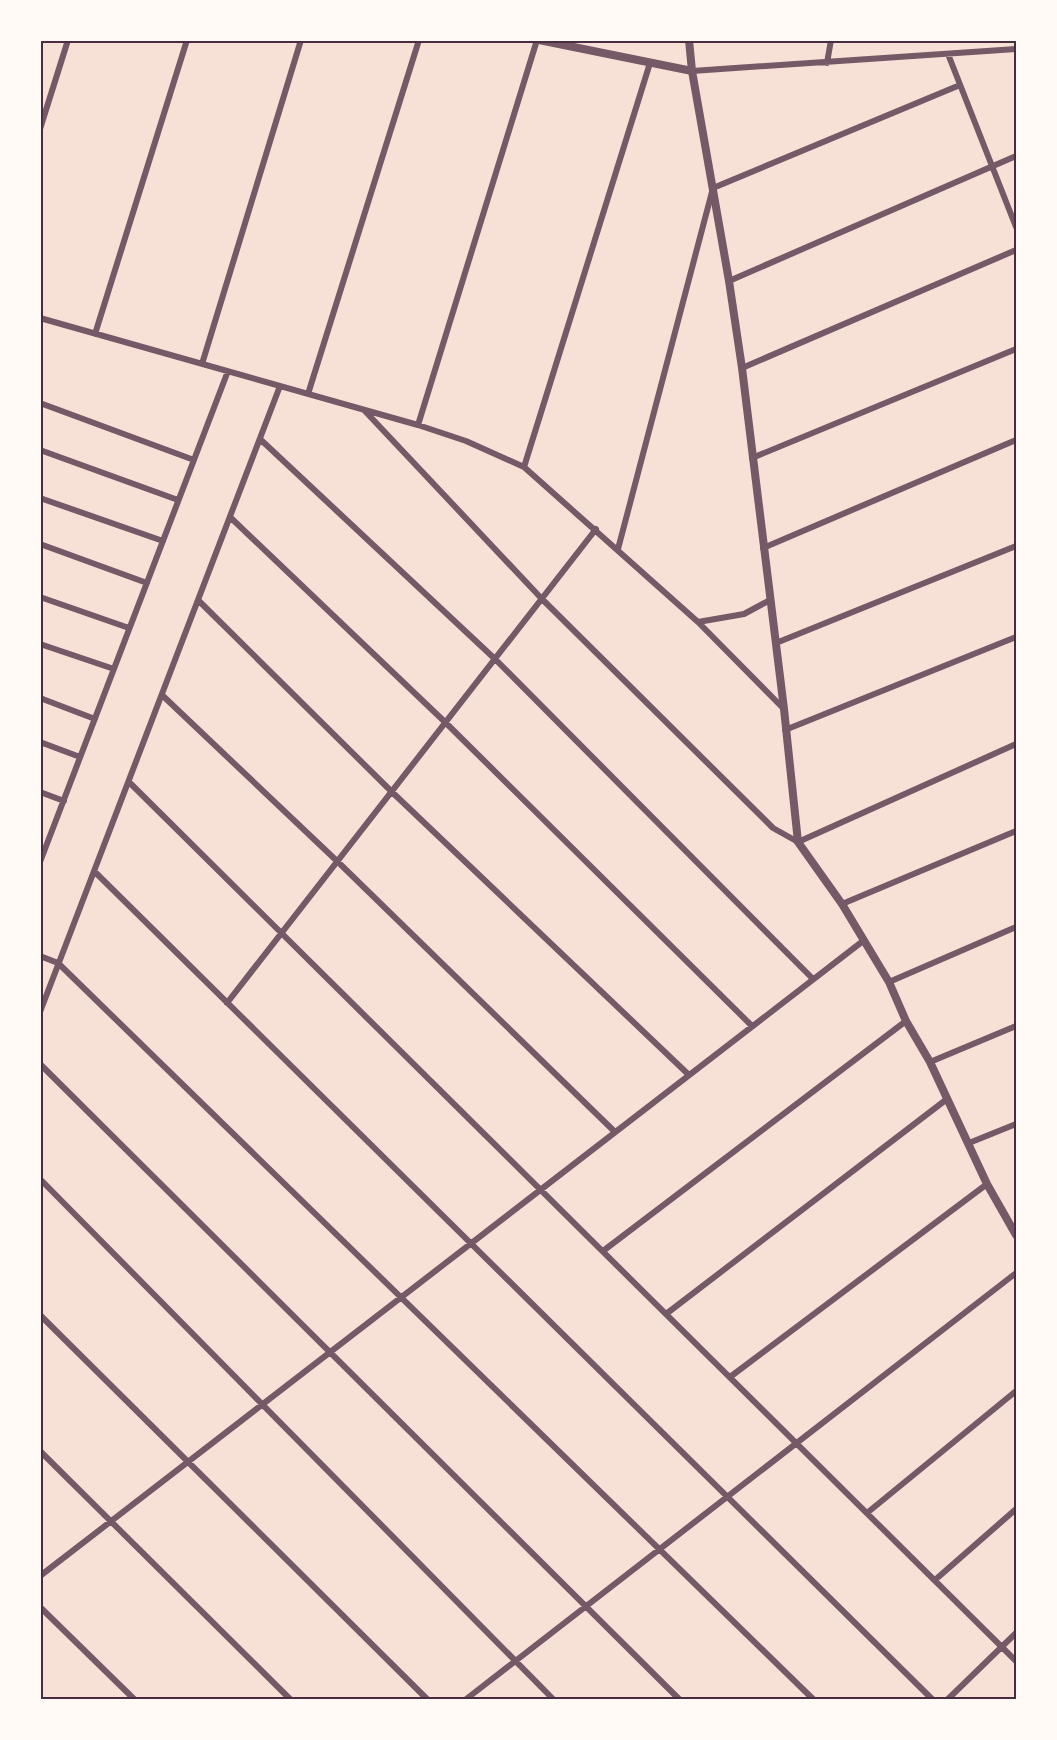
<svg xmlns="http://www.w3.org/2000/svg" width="1057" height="1740" font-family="'Golos Text',sans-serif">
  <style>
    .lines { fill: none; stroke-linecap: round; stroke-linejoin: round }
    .minor { stroke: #755966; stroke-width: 6 }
    .tertiary { stroke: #755966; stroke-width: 8 }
    .neatline { fill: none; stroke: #4a2c40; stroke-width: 2 }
  </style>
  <rect width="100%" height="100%" fill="#f7e1d7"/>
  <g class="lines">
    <path class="minor" d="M948,54L1016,227
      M827,63L831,40
      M692,71L1016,49
      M40,129L68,40
      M729,281L1016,156
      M40,318L418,425L466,441L524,467L698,622L783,708
      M95,334L187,40
      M202,364L301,40
      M742,368L1016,250
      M308,394L419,40
      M40,403L194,460
      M364,410L542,599L773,828L798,842L1016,744
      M418,425L537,40
      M260,439L495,659L813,979
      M40,450L178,500
      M752,458L1016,349
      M524,467L650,63
      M40,498L163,541
      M230,517L446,723L752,1026
      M40,544L147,583
      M763,548L1016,440
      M618,549L713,188L960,85
      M40,597L129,628
      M198,600L392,792L689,1075
      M698,622L744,614L770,600
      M776,643L1016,546
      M40,644L114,669
      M162,695L338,862L615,1132
      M40,698L95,719
      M785,730L1016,637
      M40,742L80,757
      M129,782L1016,1661
      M40,792L64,801
      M40,862L228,371
      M95,872L933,1700
      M842,904L1016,831
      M40,956L58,963L814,1700
      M889,982L1016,927
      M227,1003L596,529
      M40,1012L280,386
      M930,1062L1016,1026
      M40,1064L680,1700
      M969,1143L1016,1124
      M40,1179L554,1700
      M603,1251L906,1021
      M666,1314L947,1099
      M40,1315L428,1700
      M730,1377L987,1184
      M40,1451L291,1700
      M867,1513L1016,1391
      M40,1576L863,941
      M935,1580L1016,1509
      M40,1607L135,1700
      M465,1700L1016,1273
      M947,1700L1016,1633"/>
    <path class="tertiary" d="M539,40L692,71
      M689,40L692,71L729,281L742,368L784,709L798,842L842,904L889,982L906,1021L930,1062L987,1184L1016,1235"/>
  </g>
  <rect width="1057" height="1740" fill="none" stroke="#fffaf5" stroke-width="84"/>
  <rect x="42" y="42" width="973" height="1656" class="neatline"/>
</svg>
